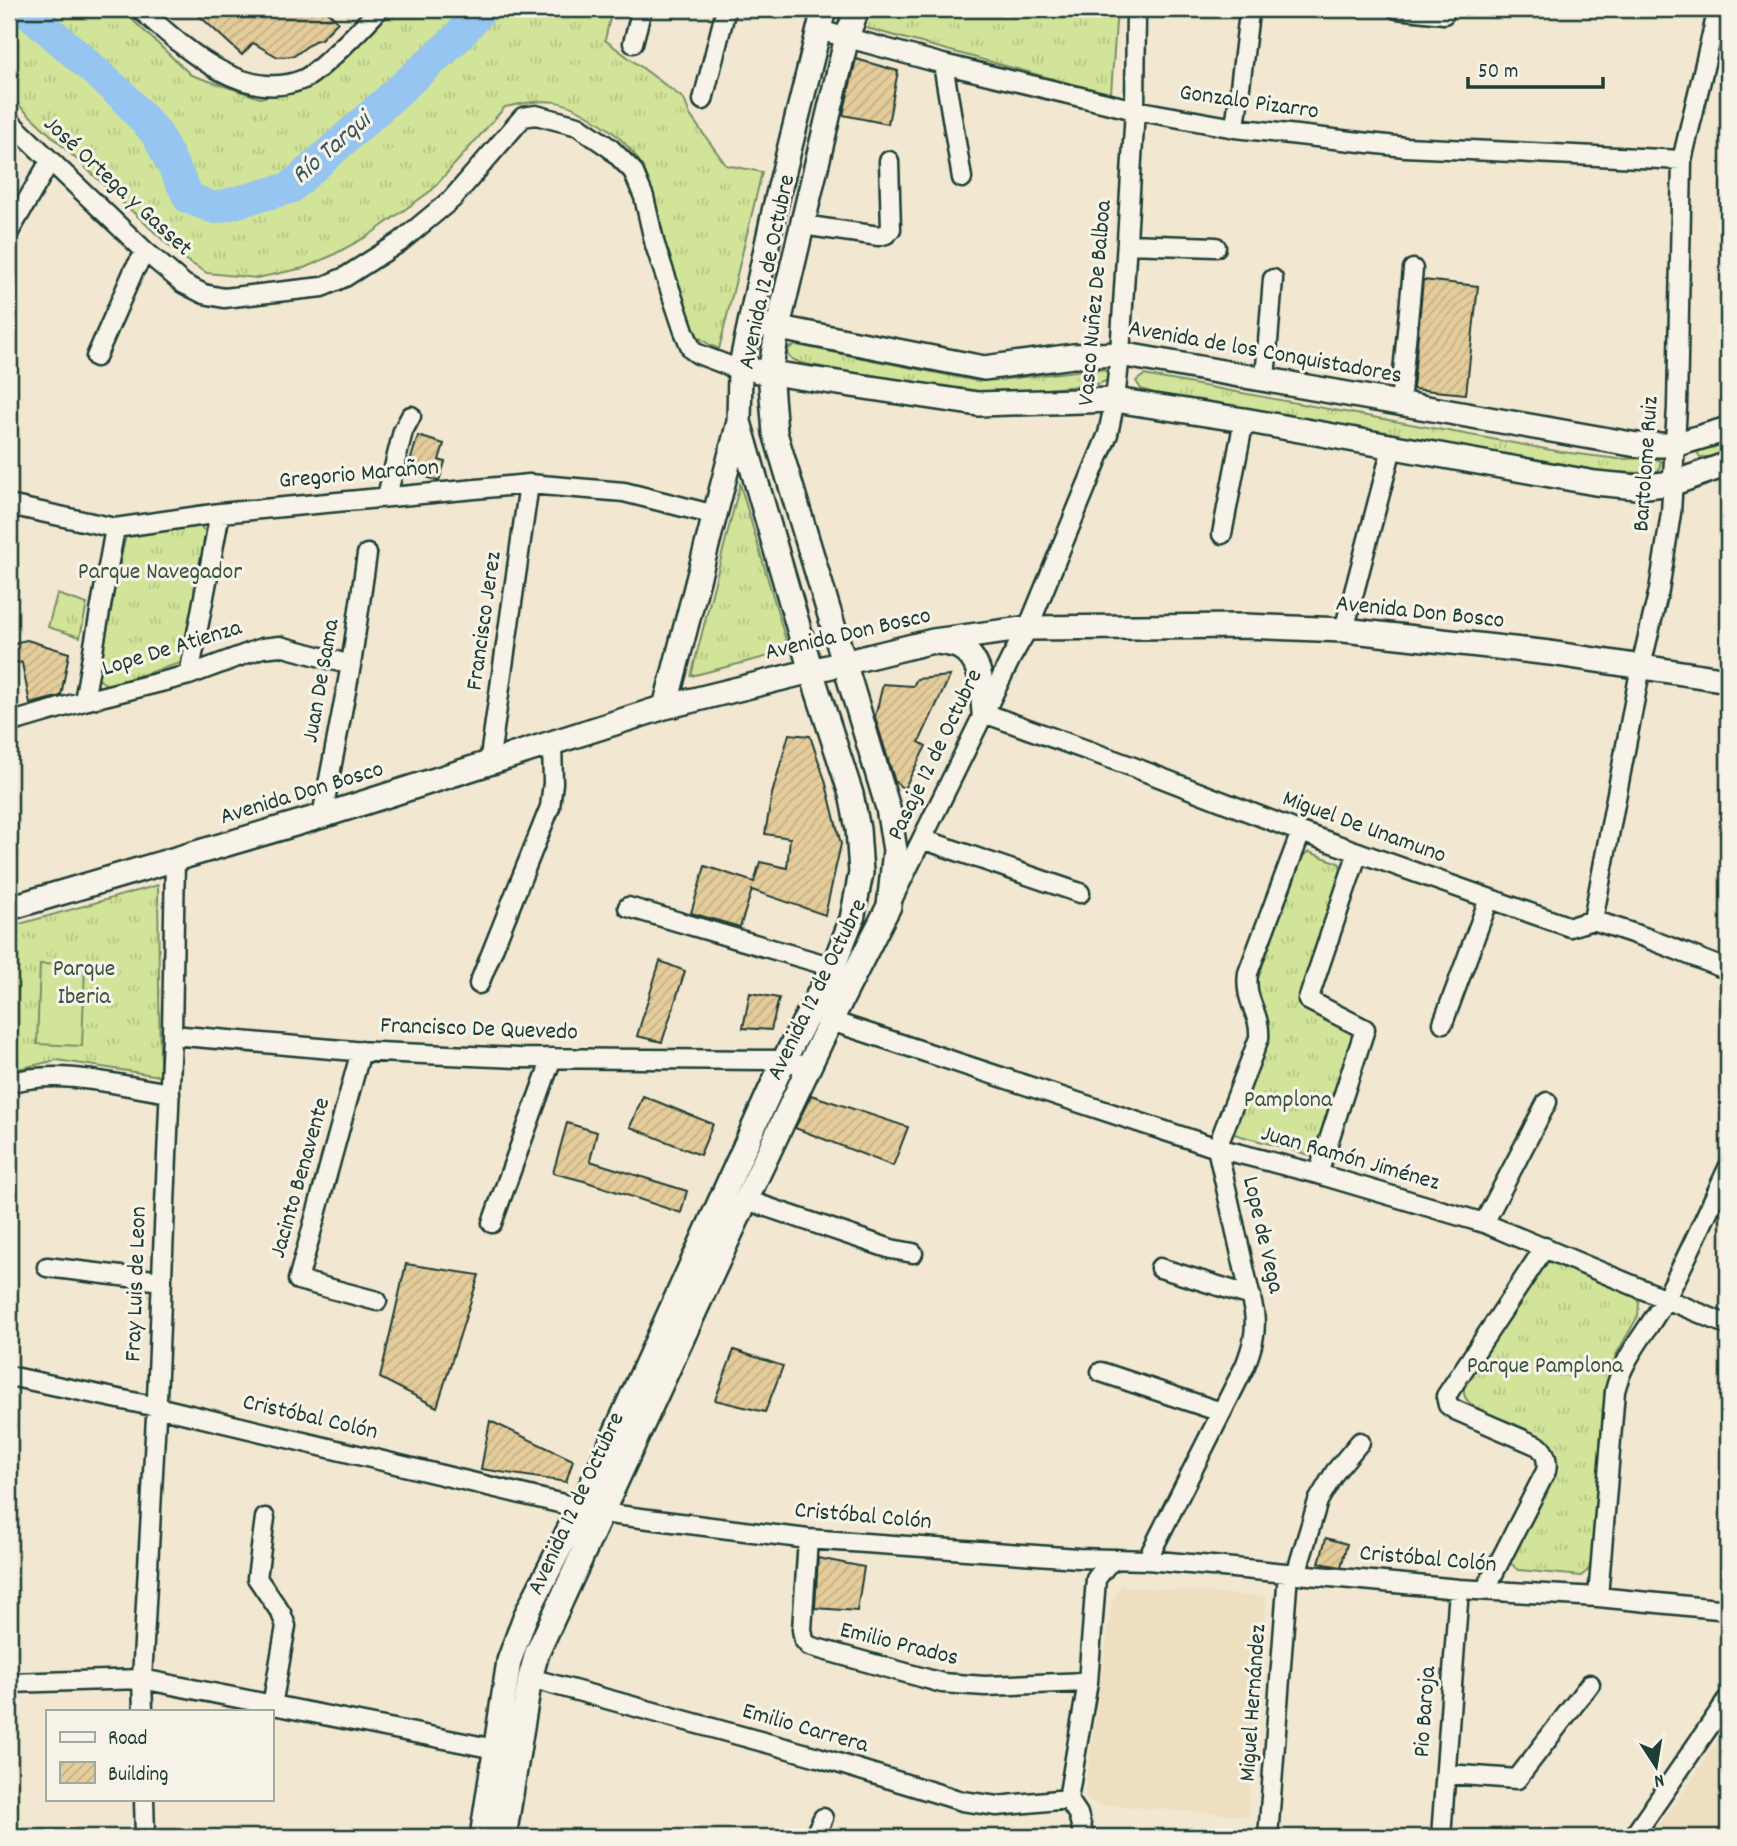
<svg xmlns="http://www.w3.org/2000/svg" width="1737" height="1846" font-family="Dekko,sans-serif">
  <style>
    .built { fill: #eedfc1 }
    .grass { fill: url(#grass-tufts); stroke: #789066; stroke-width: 2 }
    .garden { fill: #d2e499; stroke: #789066; stroke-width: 2 }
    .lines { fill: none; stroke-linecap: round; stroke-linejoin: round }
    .river { stroke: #95c5f0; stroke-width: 32 }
    .building { fill: url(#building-hatch); stroke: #1f3d34; stroke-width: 2 }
    .minor-casing { stroke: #1f3d34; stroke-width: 23 }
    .major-casing { stroke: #1f3d34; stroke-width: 28 }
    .minor { stroke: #f7f3e8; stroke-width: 18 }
    .major { stroke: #f7f3e8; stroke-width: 23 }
    .labels { text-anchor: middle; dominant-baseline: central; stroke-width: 6; stroke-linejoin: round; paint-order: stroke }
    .street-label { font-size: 24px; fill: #1f3d34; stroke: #f7f3e8 }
    .park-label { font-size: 24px; fill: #3a5643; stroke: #f7f3e8 }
    .water-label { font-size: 26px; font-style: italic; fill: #37585a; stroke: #f7f3e8 }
  </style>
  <defs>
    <pattern id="grass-tufts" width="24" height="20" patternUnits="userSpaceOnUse" patternTransform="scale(1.75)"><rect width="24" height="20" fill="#d2e499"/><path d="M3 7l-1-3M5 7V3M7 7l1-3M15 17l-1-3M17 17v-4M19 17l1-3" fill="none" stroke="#b4c484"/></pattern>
    <pattern id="building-hatch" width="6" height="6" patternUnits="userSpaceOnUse" patternTransform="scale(1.75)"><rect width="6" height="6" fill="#e5cc9b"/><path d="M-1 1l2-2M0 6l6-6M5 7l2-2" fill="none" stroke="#c4b086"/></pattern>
  </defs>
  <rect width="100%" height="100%" fill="#f2e7d1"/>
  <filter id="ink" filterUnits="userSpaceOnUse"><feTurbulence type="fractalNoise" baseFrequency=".0143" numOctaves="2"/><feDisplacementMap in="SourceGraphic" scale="14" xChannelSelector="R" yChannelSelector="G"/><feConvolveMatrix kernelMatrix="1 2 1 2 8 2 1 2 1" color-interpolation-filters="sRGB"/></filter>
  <g filter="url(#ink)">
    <path class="built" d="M1121,1586L1266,1597L1248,1816L1095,1804L1084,1797L1112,1603Z
      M1728,1724V1837H1660L1653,1831L1690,1783Z"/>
    <path class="grass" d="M9,9H121L191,75L260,98L313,84L392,9H612L605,40L684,99L690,115L726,165L762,172L719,349C712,346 702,342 697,335C683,319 662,257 659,236C656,216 655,198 648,179C640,156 620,136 600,123C562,97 549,98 505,107L432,190L368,236L331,256L304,268L257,278L207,273L181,257L9,96Z
      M866,9H1117L1111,93H1105L859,26Z
      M797,345L977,381L999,380L1093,369L1105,370L1110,376L1106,381L1098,384L999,394L953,392L801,363L790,358L787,354L789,348Z
      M1144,375L1562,452L1618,459L1652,458L1661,461L1659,470L1653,473L1596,472L1154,393L1141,389L1136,381Z
      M1728,439V452L1713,457H1700L1697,452Z
      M740,484L789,651L691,676Z
      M199,525L210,536L181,663L107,685L95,677L126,535Z
      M57,594L87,604L80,637L48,627Z
      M1309,852L1336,862L1340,864L1341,871L1300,996L1301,1003L1355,1032L1313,1156L1234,1134L1269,1026L1256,984L1301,857Z
      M158,885L160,1076L57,1060L9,1071V927Z
      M1545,1260L1633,1294L1639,1303L1638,1316L1616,1355L1605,1389L1592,1567L1581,1576L1519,1570L1510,1563L1508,1555L1548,1479L1544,1444C1524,1419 1482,1419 1467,1400C1462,1394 1464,1386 1465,1379Z"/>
    <path class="garden" d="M40,964L85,965L82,1046L37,1044Z"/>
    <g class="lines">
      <path class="river" d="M25,9L123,96L157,134L189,198L214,208L290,188L456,39L482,9"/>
    </g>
    <path class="building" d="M192,9H325L338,22L321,39L314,41L294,56L278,57L253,43L242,55Z
      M856,59L898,71L888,124L843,115Z
      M1423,280L1478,286L1466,394L1413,389Z
      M418,436L444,444L439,460L445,462L439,481L407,471Z
      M27,640L69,653L61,696L30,704L22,663L9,661L13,646L18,642Z
      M950,676L919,742L926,746L904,789L895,782L875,717L883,684L913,686L917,679Z
      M789,734L810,736L825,780L841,844L825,915L752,890L740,927L691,913L705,866L754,882L760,862L787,868L790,838L765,834L772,794Z
      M660,961L685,971L662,1042L637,1036Z
      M750,993L779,998L771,1030L743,1028Z
      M811,1095L908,1127L893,1166L795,1128Z
      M643,1096L713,1124L700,1155L630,1127Z
      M567,1123L597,1132L590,1161L687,1191L681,1213L584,1181L553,1173Z
      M406,1264L479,1275L437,1407L380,1378Z
      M734,1350L783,1366L765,1412L715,1400Z
      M490,1421L573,1460L566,1482L481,1469Z
      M1326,1538L1347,1544L1341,1567L1319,1563Z
      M818,1558L864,1567L857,1611L815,1608Z"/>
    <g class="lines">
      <g class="minor-casing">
        <path id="minor" d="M140,9C182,46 243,105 304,79C319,72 367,23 379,9
          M1397,9L1444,14L1445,9
          M819,30L943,64L1135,110L1235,128L1405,147L1682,160
          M633,43L642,9
          M943,64L962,178
          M703,100L726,9
          M9,121L146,252L184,284L204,294L224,298L322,287L345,277L400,242L452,199L523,117L536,115L578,126L610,148L633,171L644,197L655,245L684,331L692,350L698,354L740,370
          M1235,128L1249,13
          M802,225L879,236L886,234L891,229L889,161
          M9,232L50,161
          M1127,244L1216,247
          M96,357L134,270L146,252
          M1265,379L1273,279
          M1400,403L1413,269
          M387,496L403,431L411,416
          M9,505L115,528L220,513L529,484L624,492L715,515
          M1222,534L1244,420
          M1344,630L1392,448
          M189,675L220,513
          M84,701L115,528
          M984,713L1128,765L1301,832L1570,927L1593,920L1644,937L1728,970
          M9,723L84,701L189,675L262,648L280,646L351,665
          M489,764L529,484
          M322,816L351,665L367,554
          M922,839L1080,893
          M893,898L1011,658L1028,628L1108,434L1115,400L1120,354L1135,110L1136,9
          M628,907L833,967
          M1593,920L1641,666L1659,590L1671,513L1677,407L1682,160L1718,9
          M479,984L550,807L553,783L552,743
          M831,1021L1217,1148L1318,1174L1484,1223L1728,1325
          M1443,1023L1489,899
          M172,1035L354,1051L518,1058L784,1060L809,1068
          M361,1051L298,1280L377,1301
          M9,1083C61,1068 117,1085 170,1093
          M1318,1174L1365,1029L1308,1000L1358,852
          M746,1200L891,1249L913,1253
          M492,1223L552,1058
          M1484,1223L1547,1102
          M47,1267L162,1281
          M1160,1268L1251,1296
          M1101,1372L1221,1412
          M9,1376L157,1407L601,1513L808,1539L1078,1558L1147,1560L1459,1589L1598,1597L1728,1610
          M265,1518L257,1578L281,1613L286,1626L272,1706
          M808,1539L802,1630L804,1640L809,1646L942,1683L985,1686L1088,1682
          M1147,1560L1245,1366C1252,1348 1257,1332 1254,1312L1217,1148L1259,1038C1261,1012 1244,1003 1248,973L1301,832
          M1296,1574L1318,1501L1335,1472L1360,1442
          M1485,1590L1546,1471C1548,1462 1546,1452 1538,1446L1455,1410L1448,1405L1446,1396L1545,1247
          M1598,1597L1615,1391C1624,1354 1650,1329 1667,1296C1689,1254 1708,1211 1728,1168
          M530,1678L818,1757L962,1801L997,1806L1068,1799
          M9,1683L142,1679L495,1749
          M143,1711L142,1679L157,1398L172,1035L175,859
          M1447,1774L1517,1779L1590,1684
          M144,1799L145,1837
          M814,1837L823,1818
          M1084,1837L1078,1814L1068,1799L1088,1682L1096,1579L1107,1565L1116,1559
          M1268,1837L1288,1573
          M1441,1837L1459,1589
          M1633,1837L1728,1699"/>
      </g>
      <g class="major-casing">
        <path id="major" d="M764,325L984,368L1073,356L1120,354L1637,445H1674L1728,429
          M758,371L978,404L1115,400L1244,420L1595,483L1637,487L1674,483L1728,464
          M936,642C943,643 953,644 959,647C983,659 982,690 984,713
          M665,707L739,422
          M9,908L322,816L665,707L933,641L1028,628L1245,626L1344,630L1550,653L1728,680
          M482,1837L509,1661L525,1617L595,1478L784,1060L833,967L852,919L861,873L858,829L851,794L811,671L739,422L740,370L775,207L824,9
          M504,1837L530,1678L537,1653L746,1200L831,1020L889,906L895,850L888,808L775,433L770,372L778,327L847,37L857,9"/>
      </g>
      <use href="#minor" class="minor"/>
      <use href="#major" class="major"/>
    </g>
  </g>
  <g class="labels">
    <g class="street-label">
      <text transform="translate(1249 103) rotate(8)">Gonzalo Pizarro</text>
      <text transform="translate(117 187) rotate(43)">José Ortega y Gasset</text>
      <text transform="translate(768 272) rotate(-78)">Avenida 12 de Octubre</text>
      <text transform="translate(1096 303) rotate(-85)">Vasco Nuñez De Balboa</text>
      <text transform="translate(1265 353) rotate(10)">Avenida de los Conquistadores</text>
      <text transform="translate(1647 464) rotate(-86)">Bartolome Ruiz</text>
      <text transform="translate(359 475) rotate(-5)">Gregorio Marañon</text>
      <text transform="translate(1420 613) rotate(6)">Avenida Don Bosco</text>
      <text transform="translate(485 621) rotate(-82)">Francisco Jerez</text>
      <text transform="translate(848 635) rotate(-13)">Avenida Don Bosco</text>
      <text transform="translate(172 649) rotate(-17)">Lope De Atienza</text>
      <text transform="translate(322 681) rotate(-80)">Juan De Sama</text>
      <text transform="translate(936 755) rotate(-64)">Pasaje 12 de Octubre</text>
      <text transform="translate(302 794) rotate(-17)">Avenida Don Bosco</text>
      <text transform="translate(1364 828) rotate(20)">Miguel De Unamuno</text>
      <text transform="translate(818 990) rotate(-64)">Avenida 12 de Octubre</text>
      <text transform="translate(479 1030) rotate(2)">Francisco De Quevedo</text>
      <text transform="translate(1350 1159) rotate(16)">Juan Ramón Jiménez</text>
      <text transform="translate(301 1178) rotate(-74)">Jacinto Benavente</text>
      <text transform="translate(1262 1235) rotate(77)">Lope de Vega</text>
      <text transform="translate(137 1284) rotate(-88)">Fray Luis de Leon</text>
      <text transform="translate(310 1418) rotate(13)">Cristóbal Colón</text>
      <text transform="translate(577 1504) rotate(-65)">Avenida 12 de Octubre</text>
      <text transform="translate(863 1517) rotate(5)">Cristóbal Colón</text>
      <text transform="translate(1428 1560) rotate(5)">Cristóbal Colón</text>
      <text transform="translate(899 1645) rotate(14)">Emilio Prados</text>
      <text transform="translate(1254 1703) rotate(-86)">Miguel Hernández</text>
      <text transform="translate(1426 1712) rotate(-86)">Pio Baroja</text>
      <text transform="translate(805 1729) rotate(16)">Emilio Carrera</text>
    </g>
    <g class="park-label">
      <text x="160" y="573">Parque Navegador</text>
      <text x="84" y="970">Parque<tspan x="84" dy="28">Iberia</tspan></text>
      <text x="1288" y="1101">Pamplona</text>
      <text x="1545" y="1367">Parque Pamplona</text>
    </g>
    <g class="water-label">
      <text transform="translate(332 149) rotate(-41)">Río Tarqui</text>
    </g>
  </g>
  <rect width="1737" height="1846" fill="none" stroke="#f7f3e8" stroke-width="35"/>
  <rect x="18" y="18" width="1702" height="1811" fill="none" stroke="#1f3d34" stroke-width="2.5" filter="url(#ink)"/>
  <rect x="46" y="1710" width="228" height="91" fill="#f7f3e8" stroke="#a1aaa0" stroke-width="2"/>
  <rect x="60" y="1732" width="35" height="10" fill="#f7f3e8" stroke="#a1aaa0" stroke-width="2"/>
  <text x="108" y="1744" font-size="21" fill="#1f3d34">Road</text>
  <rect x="60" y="1762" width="35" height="21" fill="url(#building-hatch)" stroke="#a1aaa0" stroke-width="2"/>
  <text x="108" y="1780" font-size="21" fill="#1f3d34">Building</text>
  <g transform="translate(1656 1766) rotate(168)" stroke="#f7f3e8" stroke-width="5" paint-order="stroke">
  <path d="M0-5L12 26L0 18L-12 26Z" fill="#1f3d34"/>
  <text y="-10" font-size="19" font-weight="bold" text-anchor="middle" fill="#1f3d34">N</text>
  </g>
  <path d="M1468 77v10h135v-10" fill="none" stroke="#1f3d34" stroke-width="3.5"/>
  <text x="1478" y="77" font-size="21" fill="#1f3d34" stroke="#f7f3e8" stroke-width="5" paint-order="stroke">50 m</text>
</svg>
